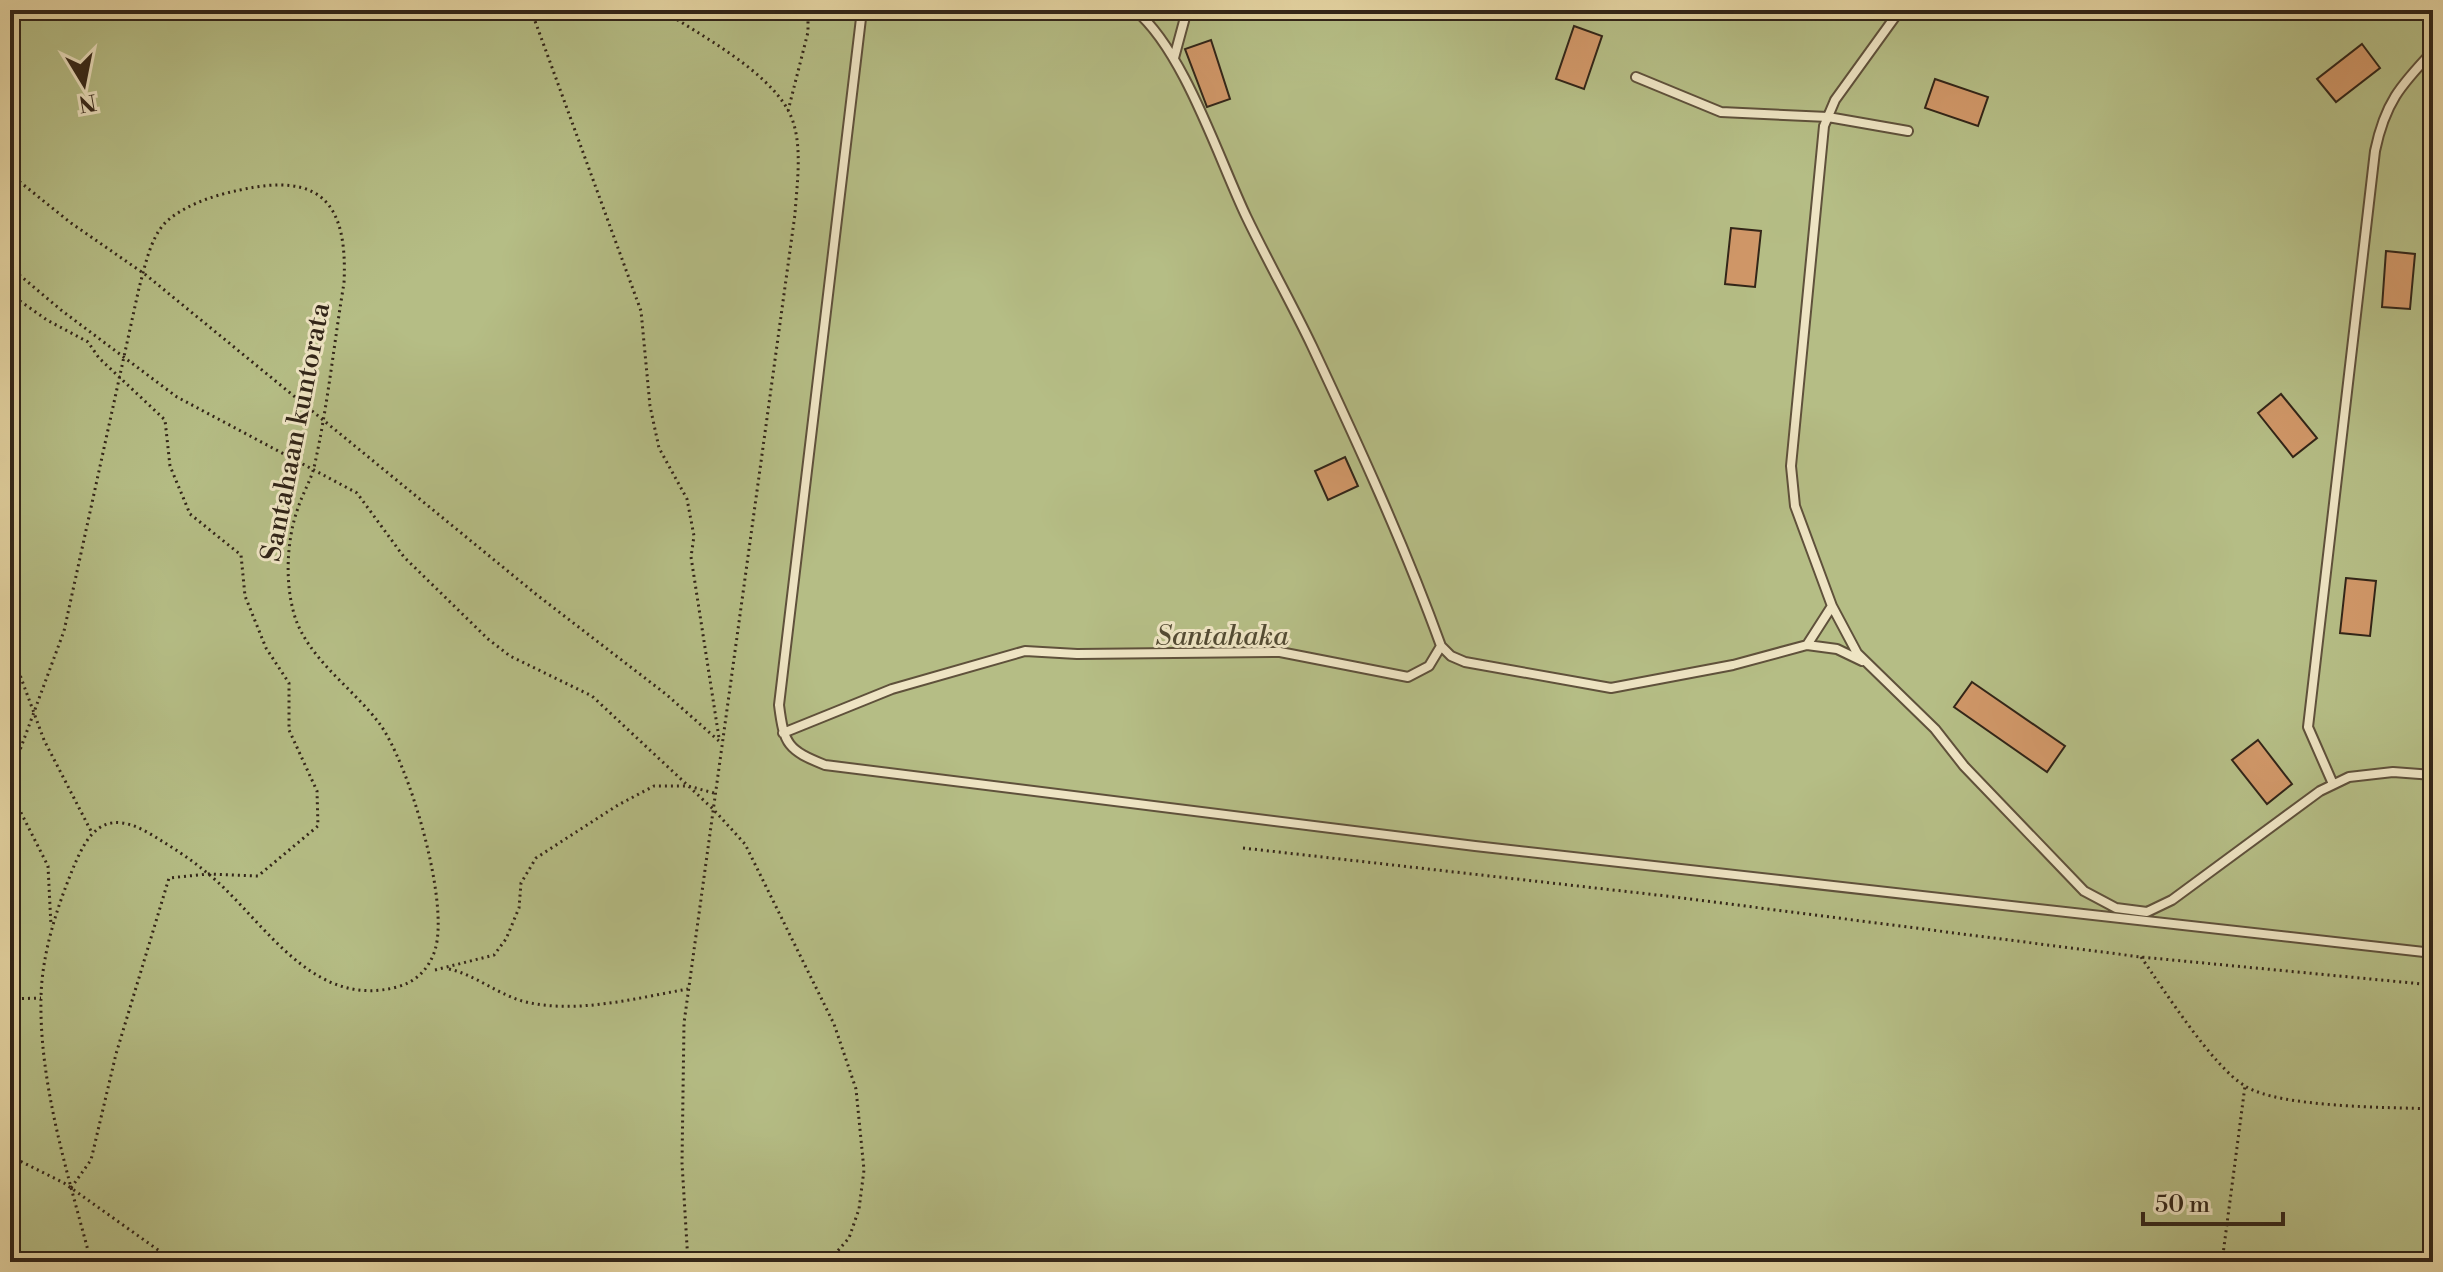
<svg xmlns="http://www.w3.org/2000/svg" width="2443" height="1272" font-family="'Libre Bodoni',serif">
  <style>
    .green { fill: #b5bd85; stroke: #74714e; stroke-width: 2 }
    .building { fill: #d09768; stroke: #322518; stroke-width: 2 }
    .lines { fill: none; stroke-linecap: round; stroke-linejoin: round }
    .lane-casing { stroke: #5f513b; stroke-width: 12 }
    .path { stroke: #322518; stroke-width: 3; stroke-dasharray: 2 4; stroke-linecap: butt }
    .lane { stroke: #eee4c3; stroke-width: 8 }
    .labels { text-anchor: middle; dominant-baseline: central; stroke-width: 6; stroke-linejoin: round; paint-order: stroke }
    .street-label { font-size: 28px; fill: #322518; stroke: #eee4c3 }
    .park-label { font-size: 28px; font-style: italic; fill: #534b33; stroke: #eee4c3 }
  </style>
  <rect width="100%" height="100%" fill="#e5d5a3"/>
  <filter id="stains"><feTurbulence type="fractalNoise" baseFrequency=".0025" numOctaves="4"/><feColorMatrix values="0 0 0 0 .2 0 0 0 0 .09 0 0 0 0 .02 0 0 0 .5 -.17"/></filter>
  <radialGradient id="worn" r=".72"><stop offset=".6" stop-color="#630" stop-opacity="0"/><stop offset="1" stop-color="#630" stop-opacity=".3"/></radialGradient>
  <path class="green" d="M10,10H2433V1262H10Z"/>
  <path class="building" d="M1574,26L1602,36L1584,89L1556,79Z
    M1211,40L1230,99L1207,107L1185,49Z
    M2362,44L2380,68L2336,102L2317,79Z
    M1935,79L1988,97L1978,126L1925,108Z
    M1731,228L1761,231L1755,287L1725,284Z
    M2386,251L2415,254L2410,309L2382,307Z
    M2281,394L2317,438L2293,457L2258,413Z
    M1345,457L1358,486L1328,500L1315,471Z
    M2346,578L2376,581L2370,636L2340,633Z
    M1972,682L2065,746L2047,772L1954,707Z
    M2258,740L2292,784L2267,804L2232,760Z"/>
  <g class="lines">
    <g class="lane-casing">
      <path id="lane" d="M862,10L779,705C784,745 788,750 825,765L1475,846L2433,953
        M1900,10L1835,100L1824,126L1791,466L1795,506L1832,606L1857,653L1935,729L1964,766L2084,891L2116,908L2147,912L2172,900L2320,791L2349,777L2393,772L2433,775
        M1174,58L1187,10
        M1636,77L1721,112L1828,117L1908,131
        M1807,645L1837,649L1862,661
        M1441,646L1451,656L1465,662L1611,688L1733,665L1807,645L1832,606
        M783,733L892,689L1025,651L1077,654L1280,652L1408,677L1429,666L1441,646C1404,544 1358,444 1312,346C1291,302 1267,260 1246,216C1218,157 1184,51 1135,10
        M2333,784L2308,727L2375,151C2385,103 2400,86 2433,51"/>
    </g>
    <path class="path" d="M531,10L641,311L650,406L659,448L687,499L694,536L691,557L719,738
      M662,10C700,35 765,69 788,110C804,139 797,182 795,214L684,1023L682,1163L688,1262
      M788,111L808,32V10
      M10,174L71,223L146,275L537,595L667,695L719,741
      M10,267L61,310L177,397L357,493L404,557L488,639L510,656L592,696L713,809L745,844L834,1024L856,1089L864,1170L859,1209L849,1238L828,1262
      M10,294L47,320L88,342L99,358L165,420L170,466L190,514L241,555L245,596L266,648L289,683V730L317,791L318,826L258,876L208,874L169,878L116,1054L91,1160L71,1188
      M10,648L44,740L92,833
      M10,777L64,631L139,288C145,267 150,237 167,221C187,204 215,195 240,190C320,172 348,202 344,283C334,343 328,404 315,463C312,479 303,492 298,508C287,538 285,579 293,610C304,656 351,686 379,723C409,763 450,902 435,950C429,969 416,982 397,987C318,1008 272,934 222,886C204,869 186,856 165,843C152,835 138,825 122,823C95,819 83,845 74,866C57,907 42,953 41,997C39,1086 69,1177 91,1262
      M10,791L48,866L51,926
      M1243,848L1675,897L2141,957L2433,985
      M2141,957C2164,990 2213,1067 2245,1086C2280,1108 2389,1107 2433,1109
      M449,969C475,975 496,993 522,1001C575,1015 636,998 688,989
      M435,970L494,955L506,939L519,908L521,883L536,858L618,805L654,786H688L714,793
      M10,999L41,998
      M10,1156L64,1183L175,1262
      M2222,1262L2245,1086"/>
    <use href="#lane" class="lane"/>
  </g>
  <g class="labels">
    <g class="street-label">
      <text transform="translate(296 432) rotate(-79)">Santahaan kuntorata</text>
    </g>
    <g class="park-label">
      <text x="1222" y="636">Santahaka</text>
    </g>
  </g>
  <rect width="2443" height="1272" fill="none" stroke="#e5d5a3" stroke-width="40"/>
  <rect x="12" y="12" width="2419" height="1248" fill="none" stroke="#322518" stroke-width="4"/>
  <rect x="20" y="20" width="2403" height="1232" fill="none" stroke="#322518" stroke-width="2"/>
  <g transform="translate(84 84) rotate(170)" stroke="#eee4c3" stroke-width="6" paint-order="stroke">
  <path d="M0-6L14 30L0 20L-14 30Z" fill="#322518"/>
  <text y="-12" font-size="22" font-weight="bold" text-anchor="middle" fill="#322518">N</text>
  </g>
  <path d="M2143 1212v12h140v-12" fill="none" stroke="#322518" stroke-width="4"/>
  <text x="2155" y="1212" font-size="24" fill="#322518" stroke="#eee4c3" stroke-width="6" paint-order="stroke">50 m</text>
  <rect width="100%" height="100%" filter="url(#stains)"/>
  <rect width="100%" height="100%" fill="url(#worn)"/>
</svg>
